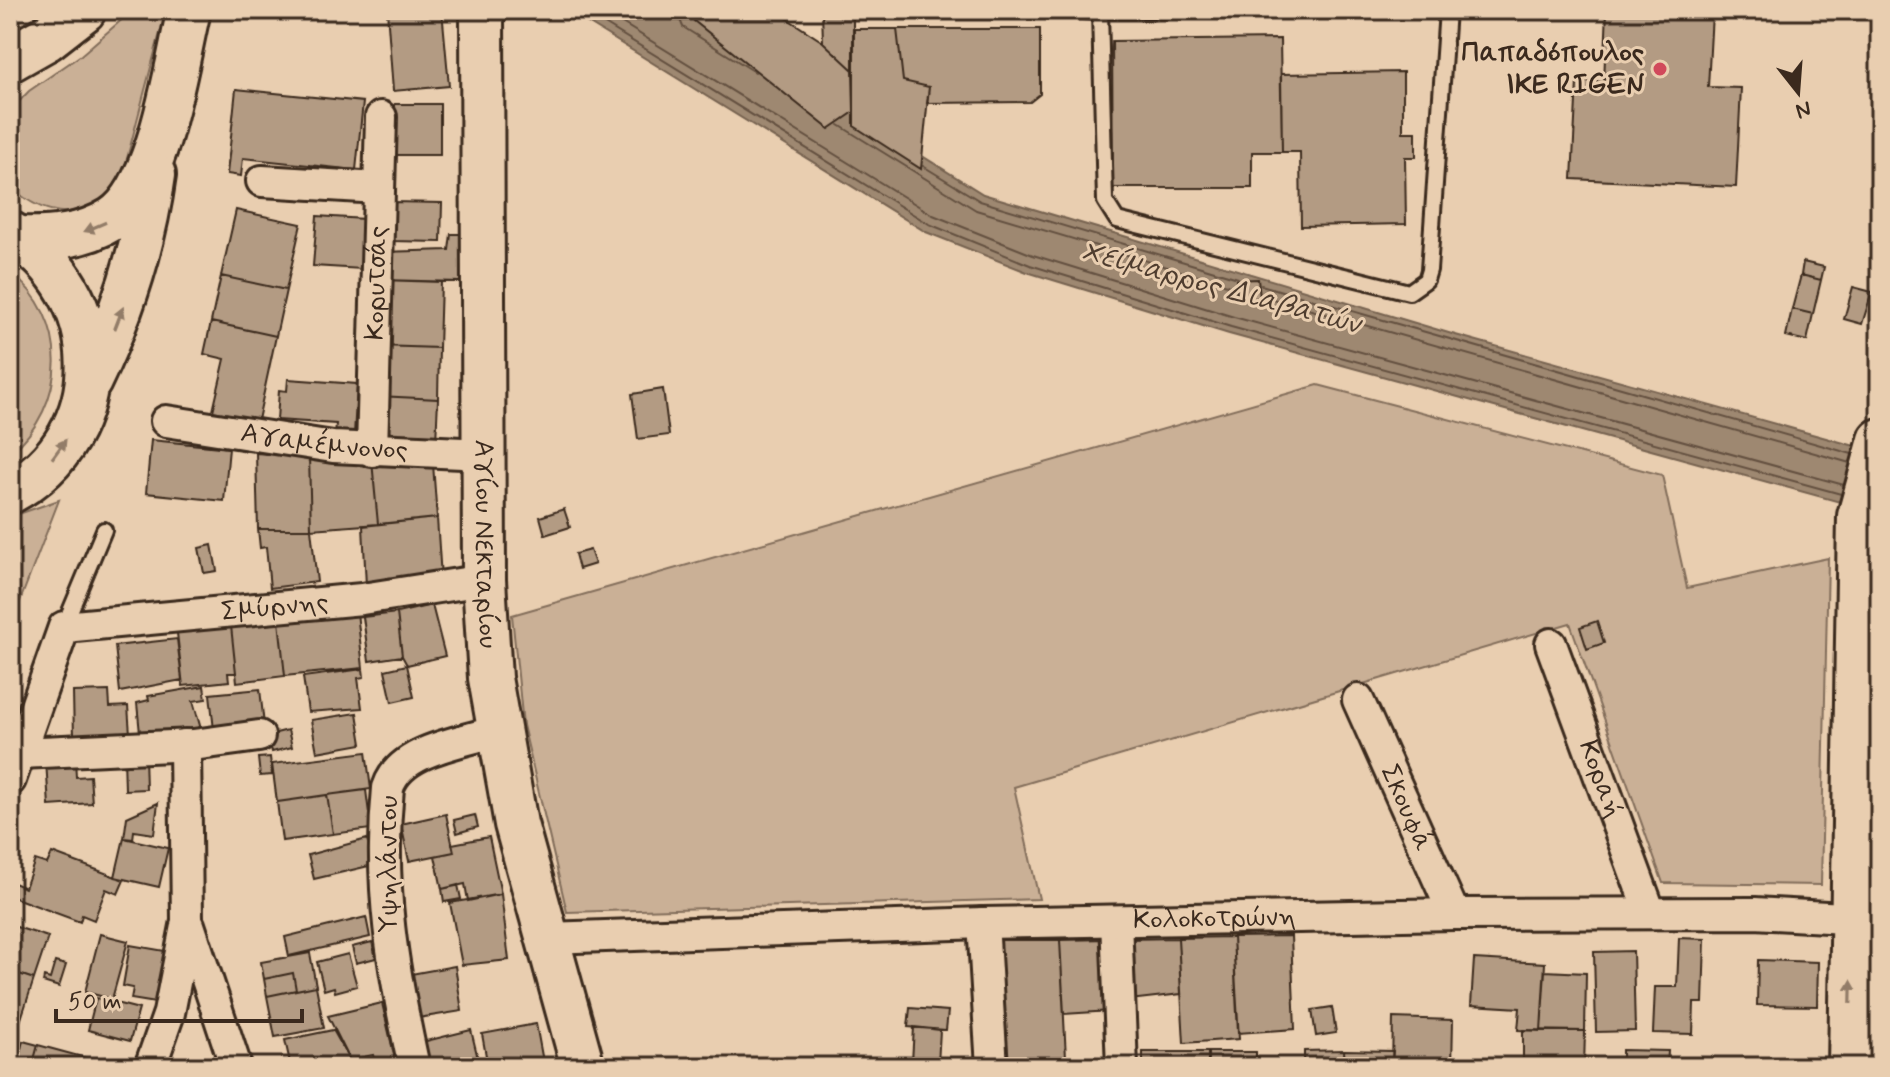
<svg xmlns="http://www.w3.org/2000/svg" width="1890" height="1077" font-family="Mynerve,sans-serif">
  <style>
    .built { fill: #d9bfa2 }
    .green { fill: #cab096; stroke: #826d5a; stroke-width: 2 }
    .water { fill: #9e8871; stroke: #766250; stroke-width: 2 }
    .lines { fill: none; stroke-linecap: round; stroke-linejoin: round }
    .shore { stroke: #63503f; stroke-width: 2 }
    .building { fill: #b39b83; stroke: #3b2a1e; stroke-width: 2 }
    .lane-casing { stroke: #3b2a1e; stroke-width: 20 }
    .street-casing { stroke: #3b2a1e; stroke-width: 36 }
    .secondary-casing { stroke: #3b2a1e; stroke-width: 48 }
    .highway-casing { stroke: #3b2a1e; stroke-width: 50 }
    .lane { stroke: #e9ceb0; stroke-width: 14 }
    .street { stroke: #e9ceb0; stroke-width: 30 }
    .secondary { stroke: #e9ceb0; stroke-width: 42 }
    .highway { stroke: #e9ceb0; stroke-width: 44 }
    .oneway { fill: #927c67 }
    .poi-dot { fill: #d1495b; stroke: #e9ceb0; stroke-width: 3 }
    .labels { text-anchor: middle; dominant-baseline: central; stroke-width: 6; stroke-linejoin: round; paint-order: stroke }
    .poi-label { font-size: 28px; font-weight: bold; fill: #3b2a1e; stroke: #e9ceb0; text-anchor: end }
    .street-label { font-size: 28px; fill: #3b2a1e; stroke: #e9ceb0 }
    .water-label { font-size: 30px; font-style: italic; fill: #4f3d2f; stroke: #e9ceb0 }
  </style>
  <rect width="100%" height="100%" fill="#e9ceb0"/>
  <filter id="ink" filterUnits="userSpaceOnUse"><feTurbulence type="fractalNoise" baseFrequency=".0125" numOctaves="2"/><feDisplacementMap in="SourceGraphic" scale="16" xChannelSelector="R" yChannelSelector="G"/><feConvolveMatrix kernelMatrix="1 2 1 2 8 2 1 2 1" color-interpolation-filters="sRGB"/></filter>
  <g filter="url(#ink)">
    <path class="built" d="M1872,938L1880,939V1067H1869Z"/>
    <path class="green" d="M133,10H166L124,170C99,222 50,224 10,186V111L29,91L81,55Z
      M10,272C71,319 68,405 10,454Z
      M1318,385L1662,475L1687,588L1828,558L1821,885L1663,883L1570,623L1014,787L1039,899L567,912L523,725L512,615Z
      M59,500L10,627V517Z"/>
    <path class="water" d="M567,10H689L983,194L1452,334L1880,453V513L1229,334L1027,272L926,232Z"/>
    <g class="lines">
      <path class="shore" d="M582,10L929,224L1030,265L1231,327L1841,494
        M601,10L933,215L1033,255L1234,317L1844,485
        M676,10L683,27L755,72
        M839,125L976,210L1234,287
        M923,166L980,201L1238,278
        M1261,285L1852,454
        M1262,296L1850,463"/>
    </g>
    <path class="building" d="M387,10H442L449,86L393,91Z
      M701,10H774L823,42L853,70L854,112L829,129L694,21Z
      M822,10H853V70L823,42Z
      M1607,10L1712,13L1708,87L1741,88L1736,187L1572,179L1577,81L1604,82Z
      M854,29H897L903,81L929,87L921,169L854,126Z
      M897,29H1040V94L1030,102L927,103L929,87L903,81Z
      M1280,39L1282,152H1252V188H1113L1112,41Z
      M1403,72V132H1416V157H1405L1406,224L1301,226L1300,152H1282L1281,74Z
      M236,89L363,102L356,170L243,158L241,176L227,174Z
      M395,104H440V155H395Z
      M392,202L442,203L441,242L391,241Z
      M236,210L301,224L286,290L221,276Z
      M317,216L364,219L362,269L313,266Z
      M451,234H463L461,282L381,280L382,252L449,250Z
      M1803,262L1824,267L1821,280L1801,275Z
      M1801,275L1821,280L1813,314L1792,309Z
      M221,276L286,290L276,336L211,322Z
      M1258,279L1260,298L1237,300L1236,280Z
      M381,280L441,282L439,348L379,346Z
      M1853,287L1872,292L1862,324L1844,319Z
      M1792,309L1813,314L1807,341L1786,336Z
      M211,322L276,336L258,420L213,411L225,359L204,354Z
      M379,346L439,348L438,399L378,396Z
      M288,379L357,384L354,434L335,433L336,424L277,420L279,390L287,391Z
      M663,389L669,435L638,439L632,394Z
      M378,396L438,399L436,442L377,440Z
      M151,440L229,448L224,501L146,493Z
      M256,453L309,457L311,529H258Z
      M309,457L372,461L378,524L311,529Z
      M372,461L433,464L437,518L378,524Z
      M564,509L570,527L545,535L540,517Z
      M437,518L441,578L366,586L363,526Z
      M258,529H311L317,582L270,588L266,547L260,548Z
      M212,545L217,571L204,573L199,548Z
      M590,550L595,564L579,569L575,554Z
      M432,605L445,656L407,665L402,656L397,613Z
      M357,612L363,668L285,676L279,621Z
      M397,613L402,656L369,661L363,617Z
      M279,621L285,676L237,682L231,626Z
      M1597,621L1604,643L1587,649L1580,627Z
      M231,626L236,673H228L229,681L183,686L177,633Z
      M177,639L182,680L120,692L115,646Z
      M407,665L414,697L392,702L385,670Z
      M363,669L364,677L358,678L362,708L308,712L303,677Z
      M204,686L206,699L193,701L201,729L140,733L137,703L149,700L148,696Z
      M260,689L264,725L214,730L210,694Z
      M109,691L110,707L128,706L130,734L74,738L73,692Z
      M357,713L362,744L317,752L311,720Z
      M288,730L292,747L272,752L268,735Z
      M366,752L371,789L277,802L272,764Z
      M145,755L146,789L125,790L124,757Z
      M270,757L272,775L260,776L258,758Z
      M75,759L76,777L90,776L92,803L49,806L46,761Z
      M366,790L371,829L333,834L327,795Z
      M327,795L333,834L282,841L277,802Z
      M158,803L154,834L134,831L133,839L124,838L127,817Z
      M446,814L454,852L409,861L401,824Z
      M475,815L478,827L457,833L454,820Z
      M489,837L501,894L468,901L465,884L442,889L435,856L454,852L452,844Z
      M124,838L168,848L159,887L115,877Z
      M367,839L373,865L314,879L308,855Z
      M52,853L124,880L118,894L106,889L94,920L82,915L80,922L10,896L11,882L25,888L35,860L47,864Z
      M458,885L461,899L444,902L442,889Z
      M501,894L509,960L462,965L450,903Z
      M366,917L370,937L289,956L285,937Z
      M10,925L48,937L34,979L10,971Z
      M100,934L128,941L112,999L85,992Z
      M1291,936L1295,1029L1238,1033L1233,937Z
      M1233,937L1239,1039L1184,1043L1178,938Z
      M1178,938L1181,994L1130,1000L1126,939Z
      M1679,938L1705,939L1703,1003H1694L1693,1034L1653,1033L1655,987H1677Z
      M1108,939L1111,1011L1064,1014L1060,940Z
      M1000,940H1060L1066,1058L1006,1061Z
      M372,942L376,958L356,963L352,947Z
      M130,945L165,951L156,1003L131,999L133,988L123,986Z
      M1633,951L1635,1031L1596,1032L1594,952Z
      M310,953L316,986L296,990L293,973L264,979L261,962Z
      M348,954L357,986L335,992L334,987L324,990L317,962Z
      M1474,959L1545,963L1541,1031L1518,1030L1520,1008L1471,1005Z
      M1758,960L1818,962L1817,1006L1757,1005Z
      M55,962L66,965L59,987L43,982L44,977L50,979Z
      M455,966L462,1011L418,1018L411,974Z
      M10,971L34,979L19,1025L10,1022Z
      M1545,971L1586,973L1585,1031H1541Z
      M293,973L296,990L267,996L264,979Z
      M316,986L324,1028L275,1037L267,996Z
      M96,998L139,1009L130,1041L88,1030Z
      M382,1003L397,1067H376L373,1055L350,1060L328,1016Z
      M1332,1007L1336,1033L1316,1036L1312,1010Z
      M910,1008L948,1011L946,1030L908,1027Z
      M1393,1018L1453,1020L1452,1067H1392Z
      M536,1024L544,1067H488L482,1034Z
      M914,1027L940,1030L938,1064L912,1062Z
      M333,1030L350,1060V1067H291L285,1040Z
      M471,1030L480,1067H428L422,1042Z
      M1523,1030L1585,1031L1584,1067H1523Z
      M23,1041L38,1045L32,1067H16Z
      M38,1045L119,1067H32Z
      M1344,1050L1345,1067H1304V1051Z
      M1344,1050L1393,1051L1392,1067H1345Z
      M1622,1050L1668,1051L1667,1067H1622Z
      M1143,1052H1208V1067H1143Z
      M1208,1052H1256V1067H1208Z
      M1464,1064H1518V1067H1464Z"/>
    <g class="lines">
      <g class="lane-casing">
        <path id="lane" d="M1065,10L1100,12L1105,201L1117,220L1409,292L1426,280L1429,270L1447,10
          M1098,10H1165
          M64,626L104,530"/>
      </g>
      <g class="street-casing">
        <g id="street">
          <path d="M262,181L379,188"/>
          <path id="s1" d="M166,421L333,447L484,454"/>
          <path id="s2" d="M372,451L381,117"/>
          <path id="s3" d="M1551,644L1650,913"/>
          <path id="s4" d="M1358,700L1454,914"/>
          <path d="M20,753L193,745L259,736"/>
          <path id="s5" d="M10,780L64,627L362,599L484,580"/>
          <path d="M1116,921L1122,1067"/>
          <path d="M983,923L992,1067"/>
          <path d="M189,925L236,1067"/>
          <path id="s6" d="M547,938L983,923L1454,914L1755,913L1880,920"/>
          <path d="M150,1067L169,1013L187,921L185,745"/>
          <path d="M414,1067C393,970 378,887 388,788C400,749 463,742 497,731"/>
        </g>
      </g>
      <g class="secondary-casing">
        <g id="secondary">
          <path id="s7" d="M482,10L484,580L490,678L516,824L583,1067"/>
          <path d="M10,233C111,290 116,437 10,492"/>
          <path d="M18,238C51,239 83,237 112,219C160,189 176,63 189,10"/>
          <path d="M90,381C122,315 144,248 154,175"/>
          <path d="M1850,1067L1859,516L1880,440"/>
        </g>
      </g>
      <g class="highway-casing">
        <path id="highway" d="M10,59L47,38L83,10"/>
      </g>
      <use href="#lane" class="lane"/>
      <use href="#street" class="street"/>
      <use href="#secondary" class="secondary"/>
      <use href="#highway" class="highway"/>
    </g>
    <defs><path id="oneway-solid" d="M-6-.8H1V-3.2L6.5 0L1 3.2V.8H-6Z" transform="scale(2)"/></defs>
    <g class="oneway">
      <use href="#oneway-solid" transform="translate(95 227) rotate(157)"/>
      <use href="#oneway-solid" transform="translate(119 318) rotate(-69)"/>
      <use href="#oneway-solid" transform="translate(59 449) rotate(-54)"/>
      <use href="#oneway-solid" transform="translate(1851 992) rotate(-89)"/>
    </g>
  </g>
  <circle class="poi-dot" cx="1660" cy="69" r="8"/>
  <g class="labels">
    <g class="poi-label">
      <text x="1644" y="53">Παπαδόπουλος<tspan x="1644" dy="32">ΙΚΕ RIGEN</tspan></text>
    </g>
    <g class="street-label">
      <text stroke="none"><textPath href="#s2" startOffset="168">Κορυτσάς</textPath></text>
      <text stroke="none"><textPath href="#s1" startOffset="160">Αγαμέμνονος</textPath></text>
      <text stroke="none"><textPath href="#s7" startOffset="534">Αγίου Νεκταρίου</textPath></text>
      <text stroke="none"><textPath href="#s5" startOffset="374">Σμύρνης</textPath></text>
      <text stroke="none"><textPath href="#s3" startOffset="144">Κοραή</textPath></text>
      <text stroke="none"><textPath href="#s4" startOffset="118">Σκουφά</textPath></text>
      <text transform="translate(389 864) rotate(-90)">Υψηλάντου</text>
      <text stroke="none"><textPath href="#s6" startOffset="668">Κολοκοτρώνη</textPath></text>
    </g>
    <g class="water-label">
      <text transform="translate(1221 288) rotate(15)">Χείμαρρος Διαβατών</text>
    </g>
  </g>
  <rect width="1890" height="1077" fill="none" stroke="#e9ceb0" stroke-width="40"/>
  <rect x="20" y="20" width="1850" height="1037" fill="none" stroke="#3b2a1e" stroke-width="3" filter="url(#ink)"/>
  <g transform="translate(1798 92) rotate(163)" stroke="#e9ceb0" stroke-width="6" paint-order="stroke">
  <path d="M0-6L14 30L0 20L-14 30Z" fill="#3b2a1e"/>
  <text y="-12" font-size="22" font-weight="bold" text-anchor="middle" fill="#3b2a1e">N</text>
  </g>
  <path d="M56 1009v12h246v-12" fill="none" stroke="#3b2a1e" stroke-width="4"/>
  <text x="68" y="1009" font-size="24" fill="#3b2a1e" stroke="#e9ceb0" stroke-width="6" paint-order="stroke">50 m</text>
</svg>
